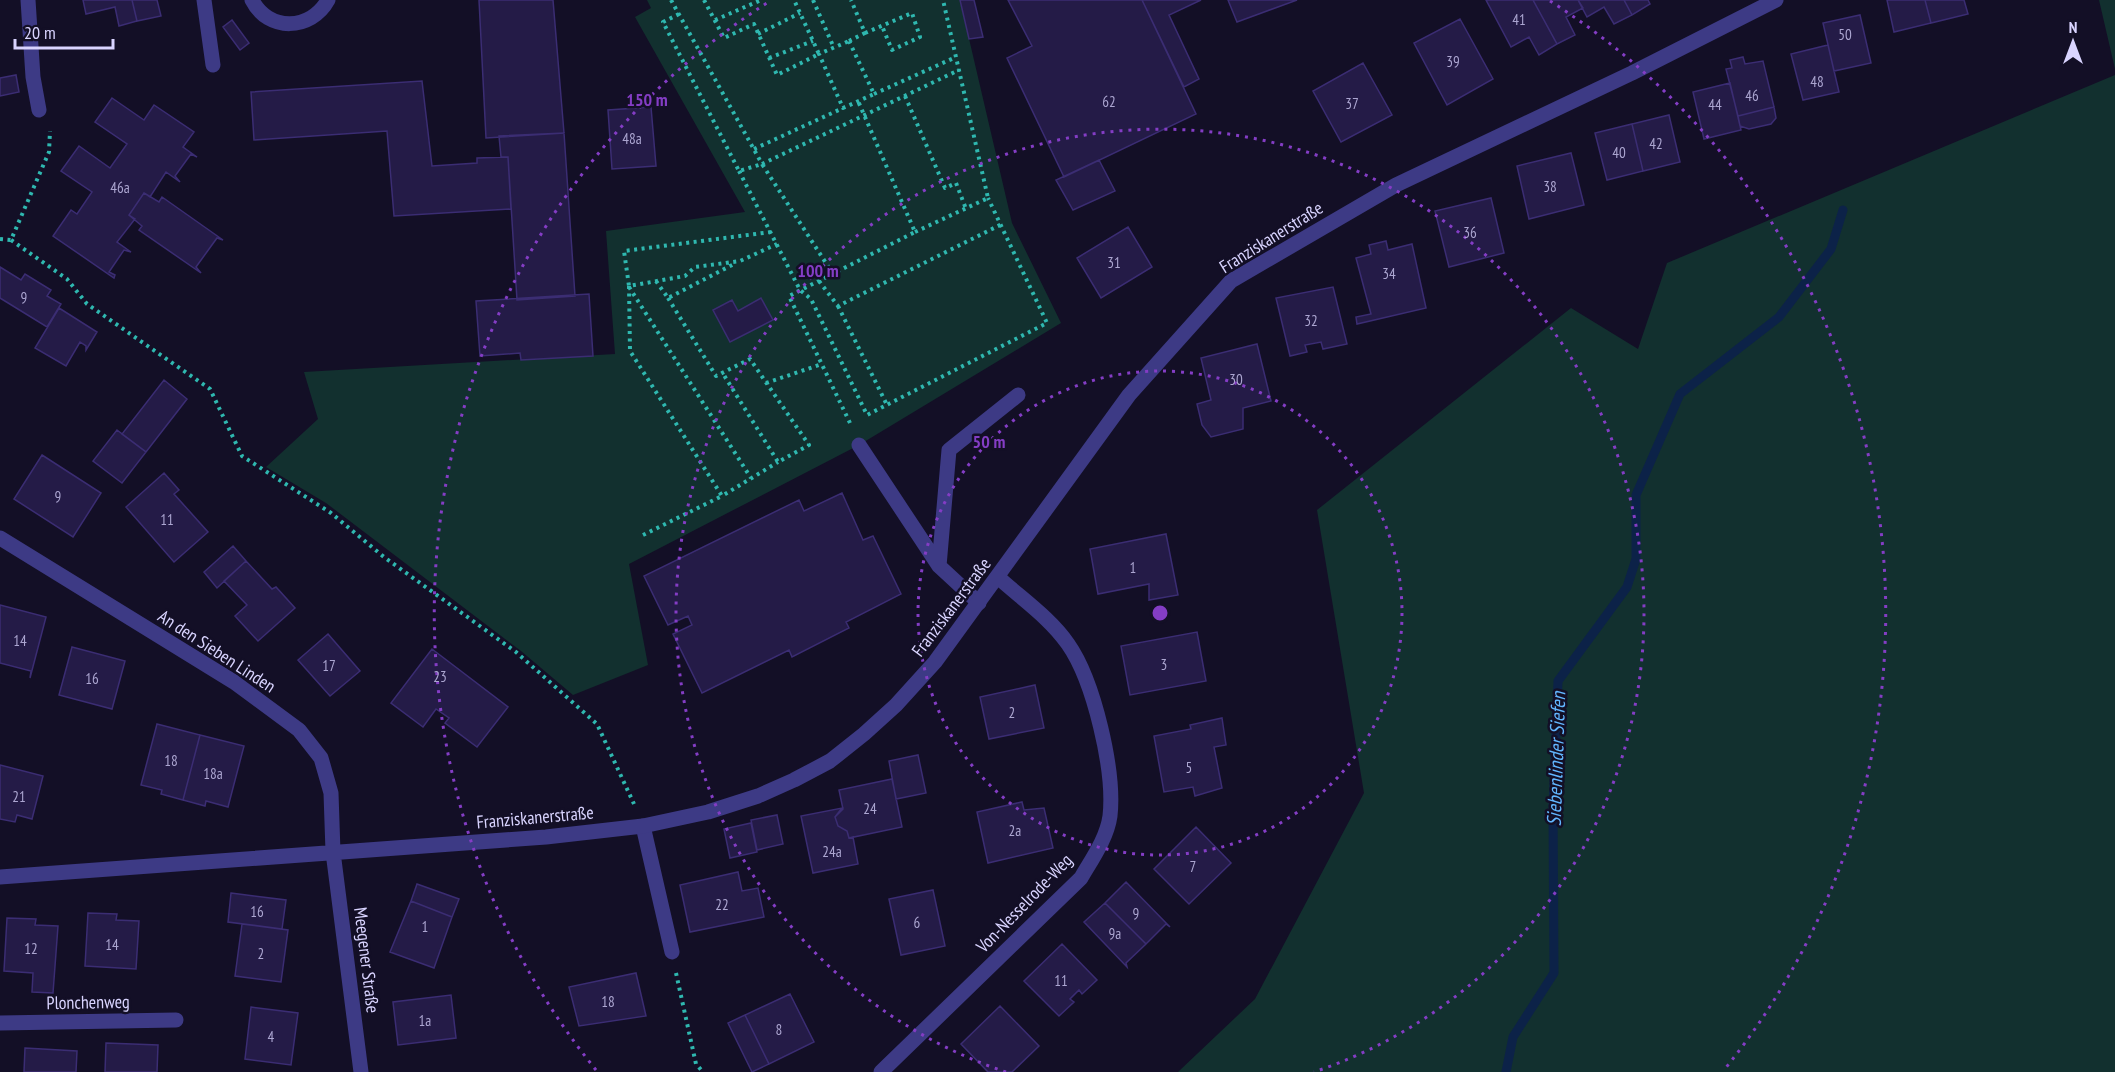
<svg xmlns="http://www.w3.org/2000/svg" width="2115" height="1072" font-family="'PT Sans Narrow',sans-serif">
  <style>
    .green { fill: #12302f }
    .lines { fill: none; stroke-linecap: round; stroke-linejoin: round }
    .stream { stroke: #0c2248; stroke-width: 9 }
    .building { fill: #241b47; stroke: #3b2d73; stroke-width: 1.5 }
    .path { stroke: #2fb8b0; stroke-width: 4; stroke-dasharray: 3 4.5; stroke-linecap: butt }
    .service { stroke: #3d3a85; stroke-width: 15 }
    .minor { stroke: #3d3a85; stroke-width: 15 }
    .ring { fill: none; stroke: #843dc5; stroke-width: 3; stroke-dasharray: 3 6 }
    .labels { text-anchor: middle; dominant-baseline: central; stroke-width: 5; stroke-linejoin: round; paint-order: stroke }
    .number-label { font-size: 15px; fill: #aca6d1 }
    .street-label { font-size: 18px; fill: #d9d4ff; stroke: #130f26 }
    .water-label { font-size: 20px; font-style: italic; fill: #62b6ff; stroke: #130f26 }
    .centre { fill: #843dc5; stroke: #130f26; stroke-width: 3 }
    .ring-label { font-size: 18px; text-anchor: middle; font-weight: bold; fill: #843dc5; stroke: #130f26; stroke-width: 5; stroke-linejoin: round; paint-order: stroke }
  </style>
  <rect width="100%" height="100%" fill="#130f26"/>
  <path class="green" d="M647,0H960L1012,223L1061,323L859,445L629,564L648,665L573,695L521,651L326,503L266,467L318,419L304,372L615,354L606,231L745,212L635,17L651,8Z
    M2099,0H2115V69Z
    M2115,75V1072H1178L1255,999L1364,793L1317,510L1571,308L1638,349L1667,263Z"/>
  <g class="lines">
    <path class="stream" d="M1506,1072L1513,1037L1554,973L1553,808L1558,681L1627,587L1636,559V495L1680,394L1779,317L1831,249L1843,210"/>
  </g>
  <path class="building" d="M83,0H132L137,21L119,26L115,7L86,14Z
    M132,0H157L161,16L137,21Z
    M479,0H553L564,133L486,138Z
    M960,0H974L983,37L969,39Z
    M1008,0H1142L1196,114L1064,177L1007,58L1032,46Z
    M1142,0H1201L1169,15L1199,79L1184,87Z
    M1228,0H1297L1237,22Z
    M1486,0H1533L1557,44L1539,55L1529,37L1511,47Z
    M1533,0H1578L1583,8L1566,17L1575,35L1557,44Z
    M1578,0H1624L1632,15L1614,24L1604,7L1587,17Z
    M1624,0H1648L1650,4L1632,15Z
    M1887,0H1925L1931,23L1894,32Z
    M1925,0H1964L1968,14L1931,23Z
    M1860,15L1871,63L1834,71L1823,23Z
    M1460,19L1493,79L1447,105L1414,43Z
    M232,20L249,43L240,50L223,27Z
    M1828,45L1839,92L1803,100L1791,54Z
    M1743,57L1745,64L1763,61L1774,107L1738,116L1726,69L1732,68L1730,60Z
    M1363,63L1392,115L1341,142L1313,91Z
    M16,75L19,92L0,96V78Z
    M422,81L432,166L477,163V158L508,157L511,209L394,216L387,131L254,140L251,92Z
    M1730,83L1741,130L1704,139L1693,92Z
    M112,98L144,120L154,105L194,132L183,147L197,157L191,154L175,176L180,182L166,172L150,197L144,193L129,215L135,219L117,242L131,252L124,250L109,272L115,275L114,278L53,236L71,210L77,214L92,192L61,171L79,146L110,168L127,144L95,122Z
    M651,107L656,166L612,169L608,110Z
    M1774,107L1776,118L1771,124L1749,129L1740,126L1738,116Z
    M1669,115L1680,162L1643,171L1632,124Z
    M1632,124L1643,171L1607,180L1595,133Z
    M564,133L575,296L517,300L508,157H501L499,136Z
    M1571,153L1584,205L1529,219L1517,166Z
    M1099,160L1115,191L1073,210L1056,180Z
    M144,193L159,202L162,197L223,240L217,238L196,267L201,273L139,230L142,226L129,215Z
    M1491,198L1504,253L1449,267L1435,211Z
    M1128,227L1152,267L1101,298L1077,258Z
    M1386,241L1388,250L1412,244L1426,308L1357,324L1356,317L1371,314L1356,258L1371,254L1369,245Z
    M0,267L21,280L25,274L51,290L47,296L61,304L47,327L0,298Z
    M1333,287L1347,344L1323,349L1321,342L1305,345L1307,352L1290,356L1276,298Z
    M589,294L593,356L521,360L520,353L480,356L476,301Z
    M761,298L773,320L730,342L713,310L732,300L738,311Z
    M59,308L97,332L86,350V346L80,342L66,366L35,348Z
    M1257,344L1271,401L1243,408V429L1211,437L1202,425L1197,404L1211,400L1201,358Z
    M164,380L187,399L146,452L122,434Z
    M117,430L146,452L122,483L93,461Z
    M42,455L101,493L73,537L14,499Z
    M164,473L179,490L174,494L208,532L174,562L126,507Z
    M842,493L863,540L873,536L901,594L846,622L849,628L792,657L789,650L702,693L673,634L692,625L688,616L668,625L644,576L799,500L804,511Z
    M1166,534L1178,595L1149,600V584L1098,594L1090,549Z
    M233,546L246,561L217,588L204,572Z
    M246,561L272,589L276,587L295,608L258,641L235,616L247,605L224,581Z
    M0,605L46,617L30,678L31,671L0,663Z
    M1197,632L1206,681L1130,695L1121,646Z
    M328,634L360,671L330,696L298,660Z
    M72,647L125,661L112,709L59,695Z
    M432,649L508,707L477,747L445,723L449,718L436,709L423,727L391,703Z
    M1035,685L1044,728L989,739L980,697Z
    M1222,718L1226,745L1214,747L1222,788L1195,796L1193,787L1164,792L1154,736L1191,729L1190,725Z
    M157,724L200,735L183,800L161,794L162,790L141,785Z
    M200,735L244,746L228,807L206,801L205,806L183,800Z
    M918,755L926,793L896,799L889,761Z
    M0,765L43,776L32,819L17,815L15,822L0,819Z
    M892,779L902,827L849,838L847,831L838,826L835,817L843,809L839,790Z
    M1022,802L1024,810L1044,808L1053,848L988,863L977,812Z
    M842,808L835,817L838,826L847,831L849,838L853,837L858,864L813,873L801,816Z
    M777,815L783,844L757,850L751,820Z
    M751,823L757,852L730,858L724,829Z
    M1196,827L1231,863L1189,904L1154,869Z
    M738,872L742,891L758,888L764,917L690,932L680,885Z
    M1126,882L1170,927L1166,924L1146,944L1105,903Z
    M417,884L459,899L452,917L411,901Z
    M933,890L945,946L901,955L889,899Z
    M231,893L286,900L282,929L228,922Z
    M411,901L452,917L434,968L390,952Z
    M1105,903L1146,944L1126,963L1127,967L1084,922Z
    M88,913L117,914L116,920L139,921L136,969L85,966Z
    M7,918L36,919L35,925L58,926L53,993L32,992L33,973L4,971Z
    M242,924L288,930L281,982L235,976Z
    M1062,944L1097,980L1082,994L1079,990L1070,999L1074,1002L1059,1016L1024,981Z
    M636,973L646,1016L579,1026L569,987Z
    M790,994L814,1042L769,1064L745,1015Z
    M451,995L456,1038L398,1045L393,1002Z
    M1000,1006L1039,1046L1012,1072H988L961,1044Z
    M251,1007L298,1013L291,1065L245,1059Z
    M745,1015L769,1064L752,1072L728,1023Z
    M106,1043L158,1045L157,1072H105Z
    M25,1048L77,1051L76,1072H24Z"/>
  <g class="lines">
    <path class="path" d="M671,0L762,164L959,70
      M704,0L724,38L754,24L777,75L819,54L794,0
      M813,0L834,48
      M679,14L663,22L739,171L762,164L833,274
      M715,20L761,0
      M865,33L912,13L920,37L892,50L882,26
      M758,34L800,13
      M849,41L874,94L843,108L819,54Z
      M849,41L865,33L851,0
      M769,58L813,41
      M874,94L956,57
      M905,96L945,188L956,183L966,209
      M754,149L843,108
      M739,171L800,290L811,299L867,415L1047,323L988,198
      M771,232L624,251L629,286L685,276L695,267L740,261L777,244
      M915,232L988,198L943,0
      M0,239L11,240L49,152L50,131
      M11,240L67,279L87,304L210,389L242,456L331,513L384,557L516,652L597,724L634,804
      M656,281L668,298L736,263
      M819,281L838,306L1002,224
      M629,286L630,351L722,496L778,462
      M629,287L751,478
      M668,298L716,376L750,359L809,445L778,462L722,372
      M838,306L887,405
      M766,383L822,364
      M850,423L789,296L915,232L858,101
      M643,535L722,496
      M676,973L696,1064L703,1072"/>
    <path class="service" d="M204,0L213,65
      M252,0C268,32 311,31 328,0
      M859,445L939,566L979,603
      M939,566L949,450L1018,395
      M643,826L672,952"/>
    <path class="minor" d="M28,0L33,77L39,110
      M0,538L234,682L299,730L321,758L331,793L333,852L361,1072
      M0,877L546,837L643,826L708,812L758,796L794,780L830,761L864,734L896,705L935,662L1129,395L1231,281L1396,185L1632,73L1776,0
      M0,1023L176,1020
      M881,1072L1081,878C1092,859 1107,838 1110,816C1115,771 1094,681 1068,644C1050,618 1022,599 999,578"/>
  </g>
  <g class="ring">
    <circle cx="1160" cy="613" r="242"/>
    <path d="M1006 1072A484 484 0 1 1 1314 1072"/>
    <path d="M596 1070A726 726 0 0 1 770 1M1550 1A726 726 0 0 1 1724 1070"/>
  </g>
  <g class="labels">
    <g class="number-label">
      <text x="1519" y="19">41</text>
      <text x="1845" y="34">50</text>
      <text x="1453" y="61">39</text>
      <text x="1817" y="81">48</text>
      <text x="1752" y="95">46</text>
      <text x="1109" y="101">62</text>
      <text x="1352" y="103">37</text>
      <text x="1715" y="104">44</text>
      <text x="632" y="138">48a</text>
      <text x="1656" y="143">42</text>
      <text x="1619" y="152">40</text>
      <text x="1550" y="186">38</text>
      <text x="120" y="187">46a</text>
      <text x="1470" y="232">36</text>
      <text x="1114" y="262">31</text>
      <text x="1389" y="273">34</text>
      <text x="24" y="297">9</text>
      <text x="1311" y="320">32</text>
      <text x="1236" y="379">30</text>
      <text x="58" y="496">9</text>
      <text x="167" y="519">11</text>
      <text x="1133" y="567">1</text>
      <text x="20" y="640">14</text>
      <text x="1164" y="664">3</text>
      <text x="329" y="665">17</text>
      <text x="440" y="676">23</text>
      <text x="92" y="678">16</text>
      <text x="1012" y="712">2</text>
      <text x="171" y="760">18</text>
      <text x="1189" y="767">5</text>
      <text x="213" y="773">18a</text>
      <text x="19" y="796">21</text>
      <text x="870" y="808">24</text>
      <text x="1015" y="830">2a</text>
      <text x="832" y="851">24a</text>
      <text x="1193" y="866">7</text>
      <text x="722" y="904">22</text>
      <text x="257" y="911">16</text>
      <text x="1136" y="913">9</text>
      <text x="917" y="922">6</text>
      <text x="425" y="926">1</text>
      <text x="1115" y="933">9a</text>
      <text x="112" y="944">14</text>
      <text x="31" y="948">12</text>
      <text x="261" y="953">2</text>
      <text x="1061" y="980">11</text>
      <text x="608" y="1001">18</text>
      <text x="425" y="1020">1a</text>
      <text x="779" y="1029">8</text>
      <text x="271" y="1036">4</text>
    </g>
    <g class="street-label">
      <text transform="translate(1271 237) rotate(-32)">Franziskanerstraße</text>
      <text transform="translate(951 607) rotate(-53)">Franziskanerstraße</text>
      <text transform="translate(217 651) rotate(33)">An den Sieben Linden</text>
      <text transform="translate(535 817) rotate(-5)">Franziskanerstraße</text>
      <text transform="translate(1024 903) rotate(-46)">Von-Nesselrode-Weg</text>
      <text transform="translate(367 960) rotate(83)">Meegener Straße</text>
      <text transform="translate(88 1002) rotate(-1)">Plonchenweg</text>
    </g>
    <g class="water-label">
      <text transform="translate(1556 759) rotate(-88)">Siebenlinder Siefen</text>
    </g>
  </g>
  <circle cx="1160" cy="613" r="9" class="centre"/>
  <g class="ring-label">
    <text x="647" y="106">150 m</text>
    <text x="818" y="277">100 m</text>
    <text x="989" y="448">50 m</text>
  </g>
  <g transform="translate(2073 42)" stroke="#130f26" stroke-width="4.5" paint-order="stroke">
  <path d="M0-4.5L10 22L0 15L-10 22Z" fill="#d9d4ff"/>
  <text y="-9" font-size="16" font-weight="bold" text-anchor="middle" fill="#d9d4ff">N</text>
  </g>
  <path d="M15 39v9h98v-9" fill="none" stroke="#d9d4ff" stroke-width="3"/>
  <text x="24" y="39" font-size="18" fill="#d9d4ff" stroke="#130f26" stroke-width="4.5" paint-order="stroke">20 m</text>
</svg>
